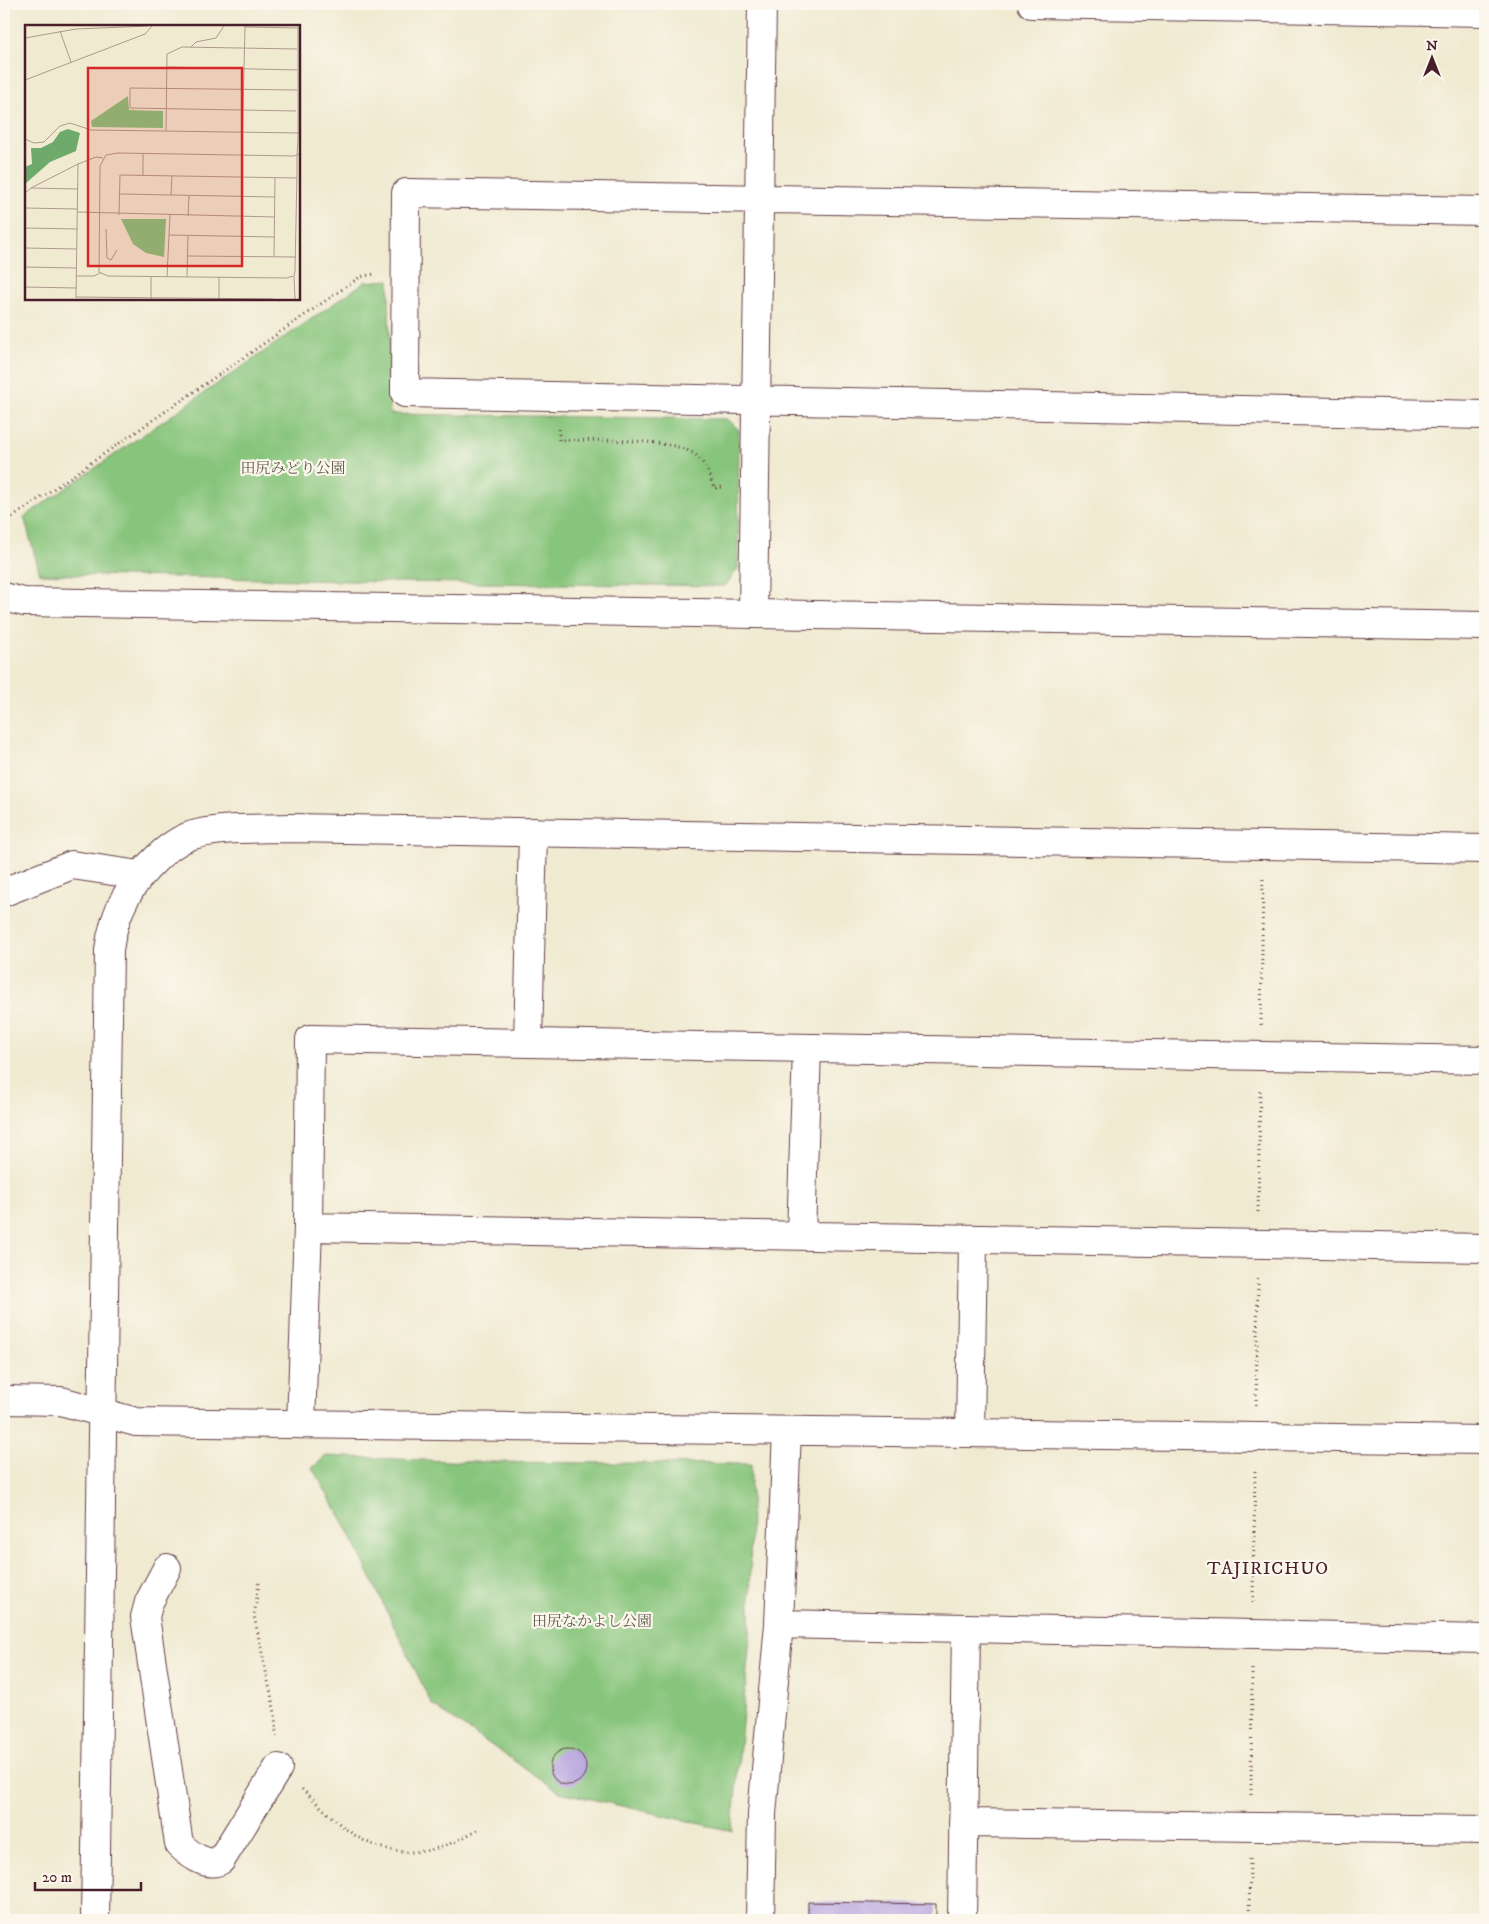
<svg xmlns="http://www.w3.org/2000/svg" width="1489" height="1924" font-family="'IM FELL DW Pica','Noto Serif JP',serif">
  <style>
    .green { fill: #87c57c; stroke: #687254 }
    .building { fill: #ae9add }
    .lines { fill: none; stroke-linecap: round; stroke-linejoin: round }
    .minor-casing { stroke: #633d44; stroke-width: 30 }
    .tertiary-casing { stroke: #633d44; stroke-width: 30 }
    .path { stroke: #633d44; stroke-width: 3; stroke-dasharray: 1 4; stroke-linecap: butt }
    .minor { stroke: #fff; stroke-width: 28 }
    .tertiary { stroke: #fff; stroke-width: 28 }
    .labels { text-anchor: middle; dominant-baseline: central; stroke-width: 4.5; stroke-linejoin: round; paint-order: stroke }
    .park-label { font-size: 15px; fill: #5f5947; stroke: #fbf7ec }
    .quarter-label { font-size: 18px; letter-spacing: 1px; fill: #4a1f2b; stroke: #fbf7ec }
    .inset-road { fill: none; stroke: #ae998f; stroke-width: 1 }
    .view { fill: #d62828; fill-opacity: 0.15; stroke: #d62828; stroke-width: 2.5 }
    .inset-edge { fill: none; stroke: #4a1f2b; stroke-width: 2.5 }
  </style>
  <rect width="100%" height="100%" fill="#fbf7ec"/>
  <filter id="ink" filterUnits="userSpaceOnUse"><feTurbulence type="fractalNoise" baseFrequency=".02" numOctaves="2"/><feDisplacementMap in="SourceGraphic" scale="10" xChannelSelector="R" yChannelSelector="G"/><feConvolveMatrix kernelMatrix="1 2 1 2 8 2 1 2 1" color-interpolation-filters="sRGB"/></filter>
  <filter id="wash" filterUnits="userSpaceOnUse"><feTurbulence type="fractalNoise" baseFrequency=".0096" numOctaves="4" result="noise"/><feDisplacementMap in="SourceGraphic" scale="20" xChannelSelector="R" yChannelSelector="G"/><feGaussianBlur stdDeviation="1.12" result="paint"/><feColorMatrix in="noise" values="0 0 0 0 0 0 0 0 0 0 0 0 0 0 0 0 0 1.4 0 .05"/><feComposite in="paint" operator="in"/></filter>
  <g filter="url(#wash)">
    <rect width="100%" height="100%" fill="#f0ead1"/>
    <path class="green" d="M389,280L390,414L728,419L739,430L738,569L725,586L389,582L40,574L24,517L365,282Z
      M326,1456L472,1462L751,1464L750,1637L732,1831L560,1792L432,1705L346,1526L312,1468Z"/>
    <g id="blocks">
      <path class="building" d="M550 1767a18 18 0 1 1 36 0a18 18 0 1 1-36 0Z
        M808,1902L936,1904V1920H808Z"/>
    </g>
  </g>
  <g filter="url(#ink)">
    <use href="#blocks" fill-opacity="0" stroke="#633d44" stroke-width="1"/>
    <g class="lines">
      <g class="minor-casing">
        <path id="minor" d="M1032,4L1485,12
          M1485,211L406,193L405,393L1485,415
          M753,614L762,4
          M4,892L72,865L139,875
          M528,1043L533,832
          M308,1227L1485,1248
          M801,1236L807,1048
          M4,1400L61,1401L136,1422L1485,1440
          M301,1424L308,1227L310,1039L1485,1060
          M970,1433L973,1239
          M167,1568L149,1602L145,1617L179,1844C189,1854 207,1868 221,1860L278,1768
          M779,1624L1485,1639
          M963,1823L1485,1830
          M760,1920L762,1814L779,1624L787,1431
          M962,1920L966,1628"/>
      </g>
      <g class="tertiary-casing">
        <path id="tertiary" d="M4,597L24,602L1485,626
          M95,1920L109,950C114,911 130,883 158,857C170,846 182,837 197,834C227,827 259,829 290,828L1485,849"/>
      </g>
      <path class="path" d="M559,429V440C590,441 677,436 698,457C707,466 710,478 714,488L722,487
        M4,523L360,277L374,274
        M1261,1025L1263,876
        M1258,1212L1260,1088
        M1256,1405L1258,1276
        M259,1583L254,1616L275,1713L276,1736
        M1253,1602L1255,1468
        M302,1789C321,1806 342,1830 365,1841C406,1861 441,1852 478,1829
        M1251,1795L1252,1666
        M1249,1920L1250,1858"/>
      <use href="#minor" class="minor"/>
      <use href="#tertiary" class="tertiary"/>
    </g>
  </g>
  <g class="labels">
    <g class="park-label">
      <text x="293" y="468">田尻みどり公園</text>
      <text x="592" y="1621">田尻なかよし公園</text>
    </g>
    <g class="quarter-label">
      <text x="1268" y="1569">TAJIRICHUO</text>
    </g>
  </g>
  <g transform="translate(25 25)">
    <rect width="275" height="275" fill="#f0ead1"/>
    <path d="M103,71L104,85L138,86V103L67,102L66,96ZM96,194H141L139,232L121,228L108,219Z" fill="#87c57c"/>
    <path d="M43,104L55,108L51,126L25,137L0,159V142L7,139L6,123H16L28,117L35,107Z" fill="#6daa6c"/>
    <path class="inset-road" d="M273,1V114L272,130V147L270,246L269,251L261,253L83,251L74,247L75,141L81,130L93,128L269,131L275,129M220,2L273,3M35,6L46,37M0,13L51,4L123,1M166,22L171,17L191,13L199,1M142,42L272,45M0,55L120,9L127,1M271,86L105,83V63L272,65M141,106L142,29L157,22L272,24M0,114L9,118L19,117L35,101L45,98L66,105L275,108M217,130L220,1M118,150V128M6,163L53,139L71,132L78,133M0,168L6,163L53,164M95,169L250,172M146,170L147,151M0,183L52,184M52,187L249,192M94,190L95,150L272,153M163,191L164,171M0,203L52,204M81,204L82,233L86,235L92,225M144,210L249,212M0,223L52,224M163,231L271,232M249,232L250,153M0,242L51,243M51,251H69L75,248M142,252L145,190M162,252L163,211M269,252L270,274M0,262L51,263M51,272L248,274M51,273L53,139M126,274V251M194,274V252"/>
    <path class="view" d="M63,43H217V241H63Z"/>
    <rect width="275" height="275" class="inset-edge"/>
  </g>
  <rect width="1489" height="1924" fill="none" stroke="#fbf7ec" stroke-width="20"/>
  <g transform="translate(1432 58)" stroke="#fbf7ec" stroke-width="4" paint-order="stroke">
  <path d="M0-4L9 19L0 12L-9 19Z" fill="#4a1f2b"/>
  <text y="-8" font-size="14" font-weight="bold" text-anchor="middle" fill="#4a1f2b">N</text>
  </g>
  <path d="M35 1882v8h106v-8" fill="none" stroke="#4a1f2b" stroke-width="2.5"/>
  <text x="42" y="1882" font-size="15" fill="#4a1f2b" stroke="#fbf7ec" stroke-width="4" paint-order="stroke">20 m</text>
</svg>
